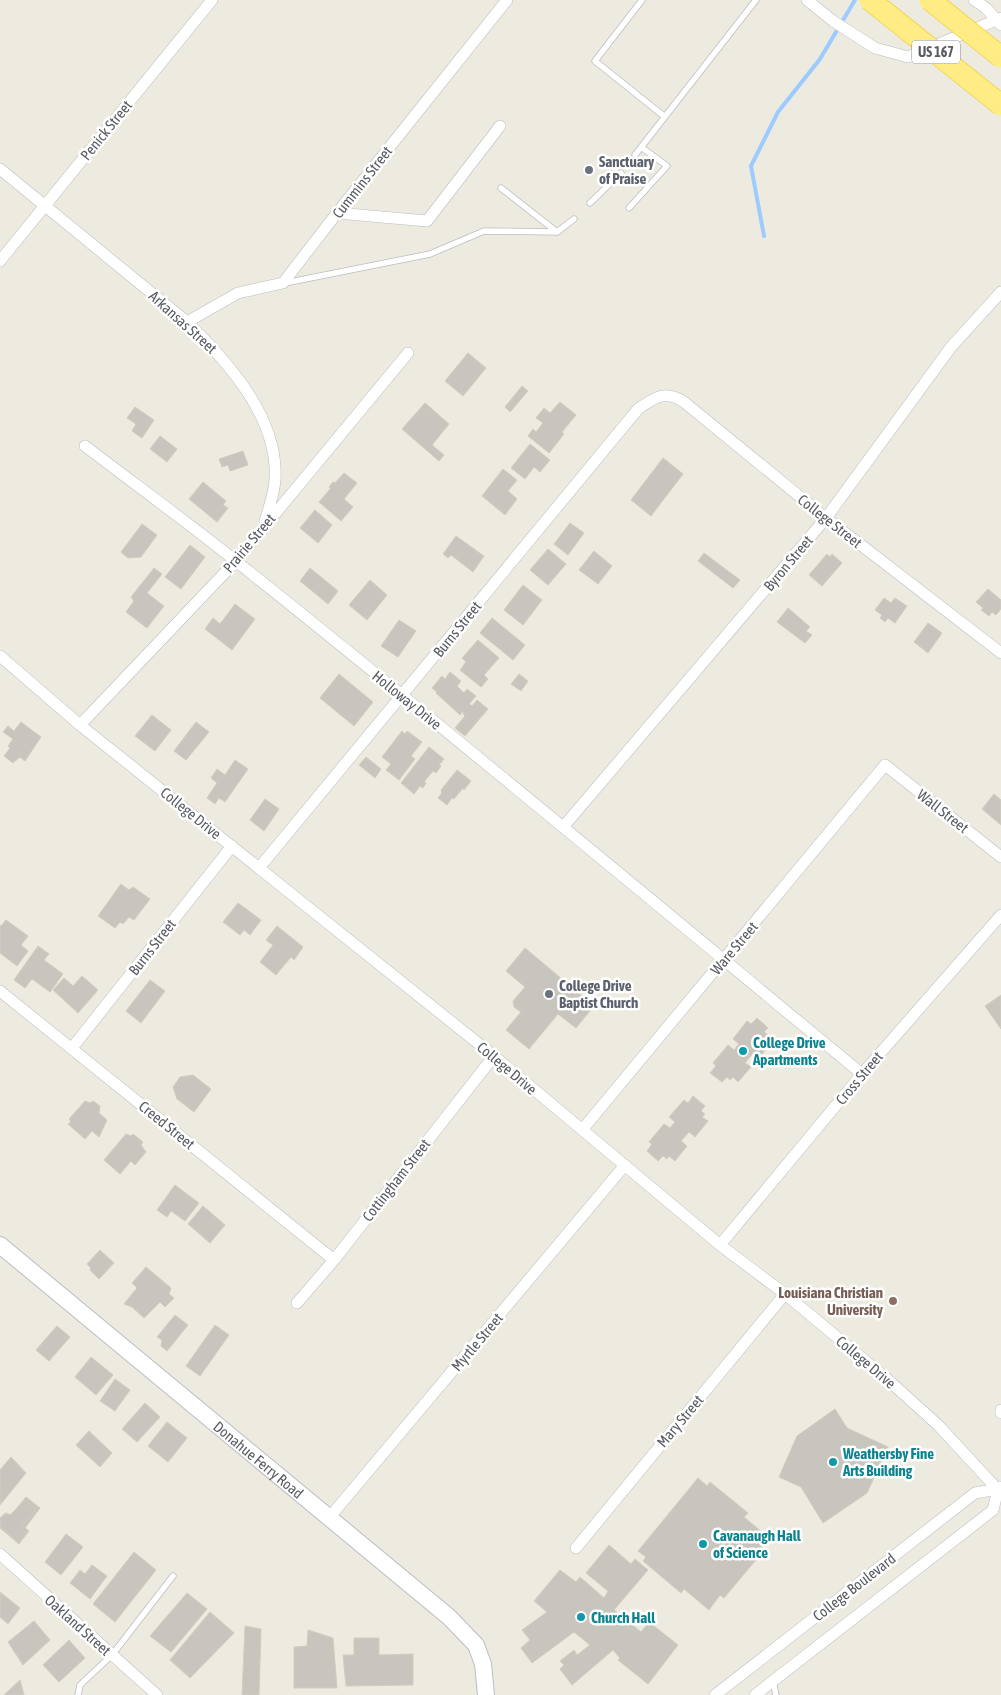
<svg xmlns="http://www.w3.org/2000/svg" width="1001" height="1695" font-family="'Asap Condensed',sans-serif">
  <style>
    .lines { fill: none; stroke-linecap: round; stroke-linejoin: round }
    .stream { stroke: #9dcaff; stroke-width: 4 }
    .building { fill: #c7c5bd; stroke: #d1cdbe }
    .lane-casing { stroke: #babcc2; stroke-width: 7 }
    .street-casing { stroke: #babcc2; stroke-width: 12 }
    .secondary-casing { stroke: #bbbdc5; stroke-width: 18 }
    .lane { stroke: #fff; stroke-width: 5.5 }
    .street { stroke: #fff; stroke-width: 11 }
    .secondary { stroke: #fff; stroke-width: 16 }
    .highway-bridge-casing { stroke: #ecbb00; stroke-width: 22; stroke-linecap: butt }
    .highway-bridge { stroke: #ffec84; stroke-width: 21 }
    .worship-dot { fill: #6b7280; stroke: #fff; stroke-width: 2 }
    .culture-dot { fill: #0f9aa8; stroke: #fff; stroke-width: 2 }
    .education-dot { fill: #8d6e63; stroke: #fff; stroke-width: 2 }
    .labels { text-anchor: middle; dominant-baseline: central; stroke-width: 5; stroke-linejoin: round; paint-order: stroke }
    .shield { fill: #fff; stroke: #8a8d91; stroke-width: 1 }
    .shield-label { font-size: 14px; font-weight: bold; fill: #585c62 }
    .street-label { font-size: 15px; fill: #585c62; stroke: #fff }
    .worship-label { font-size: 15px; font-weight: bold; fill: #5b616d; stroke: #fff; text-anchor: start }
    .culture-label { font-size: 15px; font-weight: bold; fill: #0d838f; stroke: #fff; text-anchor: start }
    .education-label { font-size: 15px; font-weight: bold; fill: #785e54; stroke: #fff; text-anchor: end }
  </style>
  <rect width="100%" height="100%" fill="#edebdf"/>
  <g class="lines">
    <path class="stream" d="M764,236L751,166L778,112L820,59L855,0"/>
  </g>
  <path class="building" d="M468,353L486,368L463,396L445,381Z
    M522,386L528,391L510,412L505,407Z
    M560,402L576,415L562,432L564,434L549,453L528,436L533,429L536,432L543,423L536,418L544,408L550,413Z
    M425,403L449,424L432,445L444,455L439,461L402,429Z
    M135,407L154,420L142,438L132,431L136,424L127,418Z
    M160,436L177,449L167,462L150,449Z
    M530,444L550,460L540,472L534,467L525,479L511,468Z
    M243,451L248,465L230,471L228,465L222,467L219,459Z
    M663,458L683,474L651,516L631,500Z
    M503,469L517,480L508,491L517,499L505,515L482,496Z
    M344,473L357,483L344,499L353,507L341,521L319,502L331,488L329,487L333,482L335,483Z
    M203,482L226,501L223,505L228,508L217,522L189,499Z
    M315,510L332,525L318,543L300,528Z
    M570,523L584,533L568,555L554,544Z
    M142,524L157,535L141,557L128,558L121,552Z
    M456,536L484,556L473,572L451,555L448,558L443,554Z
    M190,545L205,557L181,589L165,577Z
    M548,549L566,564L548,585L530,570Z
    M594,551L612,566L598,584L579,570Z
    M704,553L740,580L733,588L698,561Z
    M827,554L830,557L832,554L842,563L822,586L809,575Z
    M154,568L162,574L147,593L164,606L147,628L126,612L134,601L131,597Z
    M310,568L338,591L328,604L300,581Z
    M370,580L387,595L367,620L349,605Z
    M523,585L542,600L523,625L504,610Z
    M988,589L1001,600V609L996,615L992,612L989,616L981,610L983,608L976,602Z
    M884,598L891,603L895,598L907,606L895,623L888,618L885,622L880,618L882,615L875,610Z
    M235,604L255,619L232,650L205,629L213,618L220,624Z
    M788,608L810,627L806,631L812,635L805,643L777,622Z
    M492,618L525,645L513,660L480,633Z
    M399,620L416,631L398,657L381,646Z
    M928,623L942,633L928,653L914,642Z
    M478,640L499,658L484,675L488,679L481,687L460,670L466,662L462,658Z
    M450,672L461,681L457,686L464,693L467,689L476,696L469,704L472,706L477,700L488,709L465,736L455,728L465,716L463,714L464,712L463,711L460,715L436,693L437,692L432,688L442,676L445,679Z
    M339,674L373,702L354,726L320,698Z
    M519,674L528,681L521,691L511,684Z
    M152,715L171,730L155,751L135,736Z
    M21,722L41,737L25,761L20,757L13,763L4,756L10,748L8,746L13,739L3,732L8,726L14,731Z
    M196,722L209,732L186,760L174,751Z
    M402,731L405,734L407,731L422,742L411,756L415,759L399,780L386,770L391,764L382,757Z
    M429,747L444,759L439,765L441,766L436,773L433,771L424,782L426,783L423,788L420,786L414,794L401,783Z
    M366,757L381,769L375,778L359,765Z
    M235,760L248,769L225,802L219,798L215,804L207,798L217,783L211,778L217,769L225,775Z
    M457,770L471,781L464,790L463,788L454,799L452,798L447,805L438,798L442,793L441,790Z
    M994,794L1001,800V825L982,809Z
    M265,799L279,809L264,831L250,820Z
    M121,884L129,890L133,887L150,899L134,920L129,917L123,924L120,922L115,928L98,916Z
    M238,903L261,920L250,935L244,930L240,935L223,922Z
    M6,920L28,936L21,945L28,951L17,966L0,953V925L1,926Z
    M277,926L303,947L294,960L291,957L276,975L260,962L273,945L266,940Z
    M38,946L49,954L44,960L63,974L50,992L32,979L25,988L14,980Z
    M525,948L594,1006L576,1028L558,1014L529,1049L506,1030L521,1012L514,1007L513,1001L525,987L506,971Z
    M82,976L98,990L78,1013L53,990L64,978L73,986Z
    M150,980L165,991L141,1023L126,1011Z
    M1001,995V1029L985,1006Z
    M757,1018L768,1028L764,1032L768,1035L766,1038L771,1043L759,1058L753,1053L745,1063L751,1067L738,1082L733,1077L730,1080L727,1077L722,1082L710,1073L716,1066L713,1063L728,1045L734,1050L739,1044L733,1039L747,1021L751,1024Z
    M193,1075L211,1089L194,1112L177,1099L173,1087L180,1077Z
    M693,1096L705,1106L701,1111L705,1114L702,1117L708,1121L695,1137L689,1132L681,1141L687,1146L675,1161L669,1156L667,1159L663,1156L658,1161L647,1151L652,1144L649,1142L664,1124L670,1128L675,1122L669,1117L684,1100L688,1103Z
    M85,1101L90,1103L93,1101L100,1106L99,1113L107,1120L99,1137L92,1131L85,1139L68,1124L71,1122L69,1119Z
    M126,1134L131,1136L133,1134L143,1142L141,1145L146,1152L135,1165L131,1161L120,1174L104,1160Z
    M175,1185L199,1203L185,1221L171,1211L167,1217L157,1210Z
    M203,1206L225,1225L210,1243L188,1224Z
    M100,1250L114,1263L99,1279L90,1270L91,1268L87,1264Z
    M146,1267L171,1288L169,1294L174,1298L165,1307L160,1302L144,1318L132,1307L124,1304L137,1288L132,1283Z
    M175,1315L188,1325L167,1351L161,1346L162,1340L157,1337Z
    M215,1325L229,1335L200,1376L186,1366Z
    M57,1326L70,1337L49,1361L36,1350Z
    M91,1357L113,1375L96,1395L75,1377Z
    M115,1379L130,1390L115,1411L100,1401Z
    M145,1403L160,1417L137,1442L122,1429Z
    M835,1409L847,1428L888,1447L867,1493L823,1523L801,1487L779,1477L797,1436Z
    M167,1422L187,1438L168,1462L148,1446Z
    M89,1431L112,1453L100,1467L76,1445Z
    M11,1457L26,1473L0,1505V1470Z
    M698,1478L707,1486L710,1482L748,1513L744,1517L769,1538L757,1552L760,1555L724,1598L720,1595L709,1610L684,1589L681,1593L643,1561L646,1557L638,1551Z
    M26,1497L40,1508L25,1528L29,1531L19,1544L0,1528V1518L6,1513L11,1515Z
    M25,1500L36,1510L21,1527L27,1533L18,1543L0,1526V1519L4,1514L10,1515Z
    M66,1534L83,1547L61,1575L45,1562Z
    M609,1545L631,1564L635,1559L648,1570L614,1610L641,1632L649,1622L678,1645L648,1684L618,1660L620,1658L613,1650L572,1685L560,1669L564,1665L560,1661L574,1650L577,1655L590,1645L574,1632L532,1663L521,1648L530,1640L522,1630L547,1612L534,1601L560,1570L576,1582L580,1577L604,1598L608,1591L586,1573Z
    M134,1552L156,1570L115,1622L93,1604Z
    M92,1565L107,1576L90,1599L70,1583L80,1570L85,1574Z
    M0,1592L20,1608L8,1624L0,1617Z
    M187,1593L207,1609L171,1652L150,1636Z
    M210,1612L234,1633L190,1678L170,1660Z
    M34,1621L50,1640L23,1665L8,1642Z
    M245,1626L261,1629L259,1695H242Z
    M308,1630L333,1638L337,1688H294V1647L307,1646Z
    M354,1638H379V1655L413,1654V1685L346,1686L343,1655H354Z
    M69,1640L85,1658L59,1682L43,1665Z
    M20,1680L24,1695H4Z"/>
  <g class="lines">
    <g class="lane-casing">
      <path id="lane" d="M642,0L595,61L665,117
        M635,155L756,0
        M501,188L557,232
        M590,203L621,173
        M629,208L667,166L641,147
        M285,283L430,254L484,231L557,232L574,219
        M773,1681L776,1695
        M78,1695L80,1685L112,1655L173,1576"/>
    </g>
    <g class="street-casing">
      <path id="street" d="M807,0L833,21L875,48L908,57L1001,18
        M974,0L986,8L1001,25
        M0,169L187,322C228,362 279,418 275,480C274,494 269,508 265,521
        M337,213L427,221L500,126
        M0,261L212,0
        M187,322L238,293L283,283L337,213L507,0
        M85,446C136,485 187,522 237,562C448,730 655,903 862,1074
        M0,656L80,725L494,1056L720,1245L785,1294L886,1378L938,1425L1001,1493
        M80,725L236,561L408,353
        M564,826L826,518L951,347L1001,292
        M259,868L638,409C655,397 665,390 684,402L826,518L1001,653
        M0,991L334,1260
        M72,1048L232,846
        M582,1130L885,765L1001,857
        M720,1245L862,1074L1001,915
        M297,1303L334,1260L494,1056
        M1001,1410V1413
        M329,1518L625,1165
        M576,1548L785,1294
        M0,1554L157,1695
        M715,1695L975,1493L998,1489L1001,1487
        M755,1695L993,1510L998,1489"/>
    </g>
    <g class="secondary-casing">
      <g id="secondary">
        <path id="s1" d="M0,1245L449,1617L476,1645L483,1664L486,1695"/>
      </g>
    </g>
    <use href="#lane" class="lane"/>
    <use href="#street" class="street"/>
    <use href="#secondary" class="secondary"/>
    <g class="highway-bridge-casing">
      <path id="highway-bridge" d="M870,0L1001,105
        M930,0L1001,57"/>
    </g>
    <use href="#highway-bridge" class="highway-bridge"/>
  </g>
  <g class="worship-dot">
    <circle cx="589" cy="170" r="5"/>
    <circle cx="549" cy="994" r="5"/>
  </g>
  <g class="culture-dot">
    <circle cx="743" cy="1051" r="5"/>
    <circle cx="833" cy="1462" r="5"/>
    <circle cx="703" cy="1544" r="5"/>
    <circle cx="581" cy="1617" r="5"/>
  </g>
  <circle class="education-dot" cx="893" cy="1301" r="5"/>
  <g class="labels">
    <rect class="shield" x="912" y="40.5" width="48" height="23" rx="4"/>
    <g class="shield-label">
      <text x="936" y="52">US 167</text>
    </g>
    <g class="street-label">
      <text transform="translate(106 130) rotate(-51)">Penick Street</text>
      <text transform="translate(362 182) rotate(-52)">Cummins Street</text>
      <text transform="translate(183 322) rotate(42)">Arkansas Street</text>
      <text transform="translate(830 521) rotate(38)">College Street</text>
      <text transform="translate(249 543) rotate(-50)">Prairie Street</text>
      <text transform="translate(788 563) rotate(-50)">Byron Street</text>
      <text transform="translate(457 629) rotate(-51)">Burns Street</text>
      <text transform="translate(407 700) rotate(39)">Holloway Drive</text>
      <text transform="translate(943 811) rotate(38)">Wall Street</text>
      <text transform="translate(191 813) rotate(39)">College Drive</text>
      <text transform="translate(152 947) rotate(-52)">Burns Street</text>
      <text transform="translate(734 948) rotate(-50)">Ware Street</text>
      <text transform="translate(507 1068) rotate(40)">College Drive</text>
      <text transform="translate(859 1078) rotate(-50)">Cross Street</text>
      <text transform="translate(167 1125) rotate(39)">Creed Street</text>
      <text transform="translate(396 1180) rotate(-52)">Cottingham Street</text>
      <text transform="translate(477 1342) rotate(-50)">Myrtle Street</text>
      <text transform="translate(866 1362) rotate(40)">College Drive</text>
      <text transform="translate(680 1421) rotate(-50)">Mary Street</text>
      <text stroke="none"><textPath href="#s1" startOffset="336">Donahue Ferry Road</textPath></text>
      <text transform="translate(854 1587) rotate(-38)">College Boulevard</text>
      <text transform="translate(78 1625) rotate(42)">Oakland Street</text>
    </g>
    <g class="worship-label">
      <text x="599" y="161">Sanctuary<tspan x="599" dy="17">of Praise</tspan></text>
      <text x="559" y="985">College Drive<tspan x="559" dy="17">Baptist Church</tspan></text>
    </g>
    <g class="culture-label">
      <text x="753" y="1042">College Drive<tspan x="753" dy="17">Apartments</tspan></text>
      <text x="843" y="1453">Weathersby Fine<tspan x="843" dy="17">Arts Building</tspan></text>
      <text x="713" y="1535">Cavanaugh Hall<tspan x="713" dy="17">of Science</tspan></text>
      <text x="591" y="1617">Church Hall</text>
    </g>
    <g class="education-label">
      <text x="883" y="1292">Louisiana Christian<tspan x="883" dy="17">University</tspan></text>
    </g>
  </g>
</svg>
